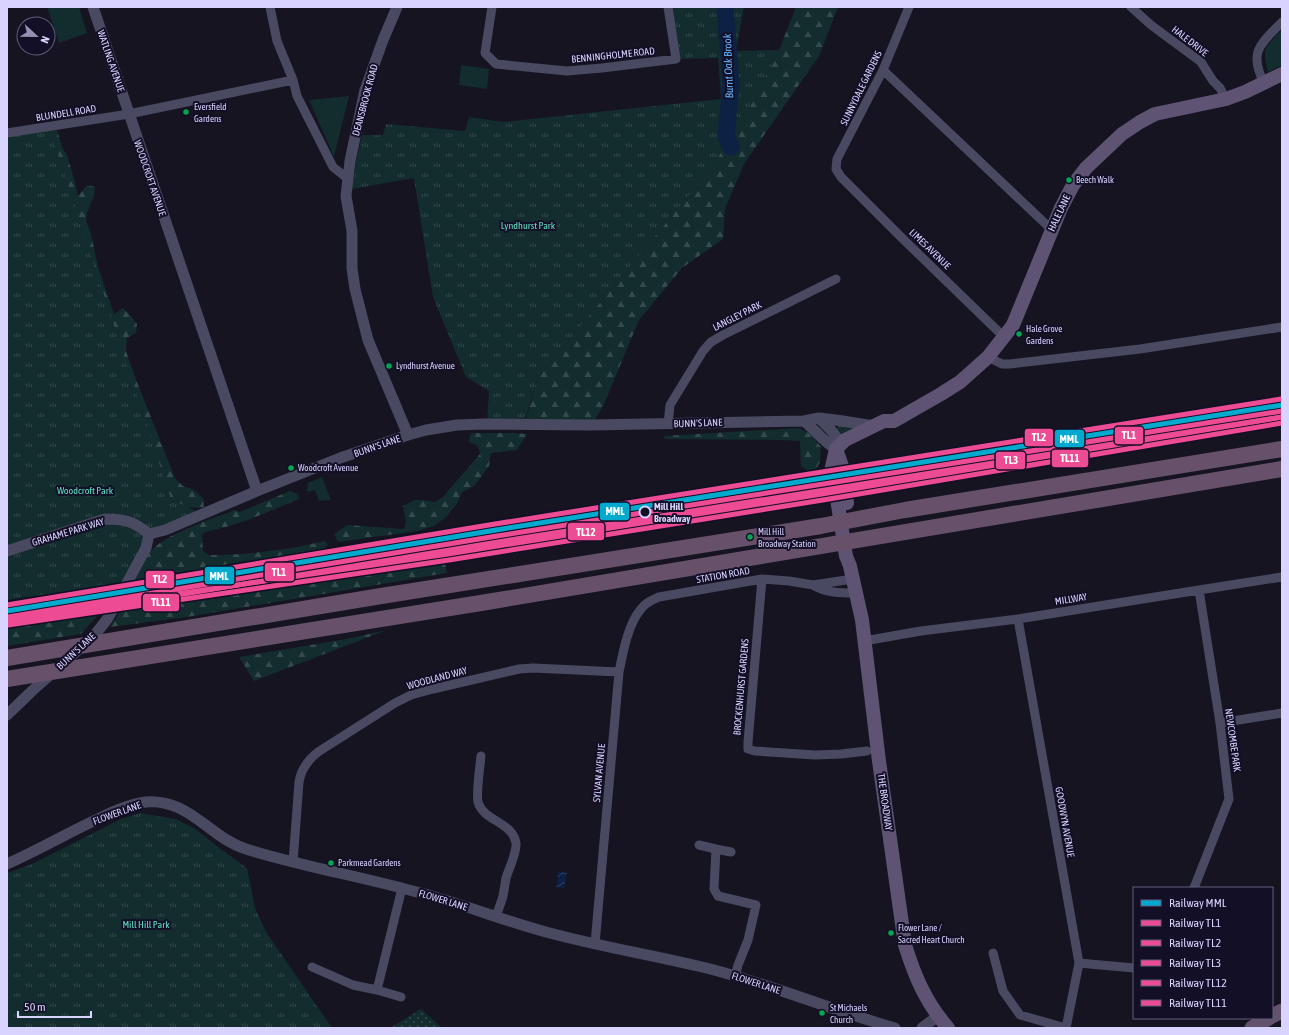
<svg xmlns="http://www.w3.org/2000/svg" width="1289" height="1035" font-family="'Asap Condensed',sans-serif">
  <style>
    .grass { fill: #132c2d }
    .forest { fill: url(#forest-firs) }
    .park { fill: url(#park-tufts) }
    .garden { fill: url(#garden-dots) }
    .water { fill: url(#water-waves) }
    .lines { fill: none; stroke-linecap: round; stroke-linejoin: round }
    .river { stroke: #0d2144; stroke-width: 17 }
    .minor { stroke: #4a4962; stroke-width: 9 }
    .tertiary { stroke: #4a4962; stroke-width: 11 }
    .primary { stroke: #5e5373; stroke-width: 14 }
    .trunk { stroke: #62526e; stroke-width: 15 }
    .motorway { stroke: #67516a; stroke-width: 16 }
    .rail-1-casing { stroke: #130f26; stroke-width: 8 }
    .rail-2-casing { stroke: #130f26; stroke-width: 8 }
    .rail-3-casing { stroke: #130f26; stroke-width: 8 }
    .rail-4-casing { stroke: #130f26; stroke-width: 8 }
    .rail-5-casing { stroke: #130f26; stroke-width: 8 }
    .rail-6-casing { stroke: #130f26; stroke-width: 8 }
    .rail-1 { stroke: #00a9ce; stroke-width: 5 }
    .rail-2 { stroke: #ee4b95; stroke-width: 5 }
    .rail-3 { stroke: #ee4b95; stroke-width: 5 }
    .rail-4 { stroke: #ee4b95; stroke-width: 5 }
    .rail-5 { stroke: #ee4b95; stroke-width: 5 }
    .rail-6 { stroke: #ee4b95; stroke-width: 5 }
    .bus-dot { fill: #00a651; stroke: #130f26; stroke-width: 1.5 }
    .stop-dot { fill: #130f26; stroke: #d9d4ff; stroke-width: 2 }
    .labels { text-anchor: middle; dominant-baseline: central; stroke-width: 4; stroke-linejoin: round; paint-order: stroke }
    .bus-label { font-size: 9px; fill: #d9d4ff; stroke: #130f26; text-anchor: start }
    .street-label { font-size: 10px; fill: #d9d4ff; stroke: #130f26 }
    .park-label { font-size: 10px; fill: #5fe0c0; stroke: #130f26 }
    .stop-label { font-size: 10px; font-weight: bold; fill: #d9d4ff; stroke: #130f26; text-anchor: start }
    .water-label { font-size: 11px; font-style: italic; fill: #62b6ff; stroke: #130f26 }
    .line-badge { stroke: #130f26; stroke-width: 1.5 }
    .badge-label { font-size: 11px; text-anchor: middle; font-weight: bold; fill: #fff }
  </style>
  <defs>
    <pattern id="forest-firs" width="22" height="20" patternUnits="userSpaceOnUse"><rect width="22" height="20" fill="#132c2d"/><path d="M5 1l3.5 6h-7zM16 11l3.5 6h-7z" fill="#354a4c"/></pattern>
    <pattern id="park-tufts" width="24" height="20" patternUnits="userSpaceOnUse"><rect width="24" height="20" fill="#132c2d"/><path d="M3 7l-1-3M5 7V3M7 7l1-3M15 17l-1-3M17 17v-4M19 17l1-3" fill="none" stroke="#354a4c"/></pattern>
    <pattern id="garden-dots" width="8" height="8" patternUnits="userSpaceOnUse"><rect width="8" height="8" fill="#132c2d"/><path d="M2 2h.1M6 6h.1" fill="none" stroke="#354a4c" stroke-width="1.8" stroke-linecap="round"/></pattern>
    <pattern id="water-waves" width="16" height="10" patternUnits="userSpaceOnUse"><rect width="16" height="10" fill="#0d2144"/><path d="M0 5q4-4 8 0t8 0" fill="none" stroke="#304060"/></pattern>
  </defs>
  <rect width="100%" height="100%" fill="#161421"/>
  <path class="grass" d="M47,7H79L87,33L59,43Z
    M1282,30V65L1268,72C1262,47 1264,48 1282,30Z
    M461,65L489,69L487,89L459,85Z
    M349,96L334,157L309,100Z
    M322,477L331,500L319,501L315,490L307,492L308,483Z"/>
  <path class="forest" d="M796,7H838L819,56L744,164L725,209L723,239L682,268L639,320L604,404L593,423L525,424L537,379L707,173L734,60L779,50Z
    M1282,46V60H1273L1274,51Z
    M57,130L60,140L63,149L67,155L74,179L78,196L87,185L95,187L94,196L87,213L86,220L91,234L98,267L114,314L123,308L131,316L137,324L136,333L127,338L126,351L135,377L175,478L183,486L192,489L203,498L204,508L181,507L167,497L45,132Z
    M840,424L861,429L840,435L836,429Z
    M798,428L809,433L821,447L820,462L816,469L808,471L801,466L800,441L783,440L665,439L664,436Z
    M471,433H513L527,434L517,450L491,453L489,466L474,486L462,492L457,504L446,517L434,526L418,531L338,542L334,534L347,525L404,529L406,522L403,506L414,500H422L435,502L442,498L480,454L478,446L469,442Z
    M290,491L298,494L299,499C277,508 255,518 232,525C222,529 211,529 202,534L203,551L209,555C248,555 287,550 325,541L328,545L321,551L132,581C138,572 143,561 150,552C164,534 212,519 235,510L240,512Z
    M445,563L447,573L187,617L110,627L120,611C229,597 337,580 445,563Z
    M99,614L81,634L7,646V629Z
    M387,630L254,681L239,657L346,639Z"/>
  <path class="park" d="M668,7H744L736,51L779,50L747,114L708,172L537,379L524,424H487L489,391L466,377L433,297L414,178L352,189L356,162L362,135H383L386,124L465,131L469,117L503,122L721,99L718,58L675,59Z
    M49,127L171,499L202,514L149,534L123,583L7,600V133Z
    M140,813L176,819L194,828L222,850L247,868L255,908L266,932L332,1028H7V873L32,864L121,819Z"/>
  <path class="garden" d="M421,1009L442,1028H390Z"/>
  <path class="water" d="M559,871L567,873L564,888L556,887Z"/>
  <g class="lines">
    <path class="river" d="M725,7L731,83L726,137L731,147"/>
    <path class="minor" d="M270,7L277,41L293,80L297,96L333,167L347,178
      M492,7L485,53L496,64L567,71L602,68L676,59L668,7
      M909,7L883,70L837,159L836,169L841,177L903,239L1004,337
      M1131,7L1151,25L1201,62L1213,81L1220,88L1226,99
      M883,70L1051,229
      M1264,83C1248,51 1261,44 1282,22
      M7,133L129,114L293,80
      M988,357L1002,364H1010L1140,349L1282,327
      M668,424L670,405L703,351L711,342L723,335L836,279
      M762,579L748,742V749L755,751L815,755L841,754L867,751
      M813,585C825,593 841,593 856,593
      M1018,619L1079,963L1066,1028
      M864,641L921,631L1018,619L1199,590L1282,577
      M1220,723L1282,713
      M481,756C480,766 476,794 478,802C483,821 513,822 516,843C517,853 509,868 506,878C505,884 504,891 503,896C501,903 498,910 496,917
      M699,845L716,849L714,889L718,896L756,905L748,940L738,965L735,976
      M716,849L731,852
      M293,862L299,782C301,769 308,760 318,752L395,703L411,695L433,689L519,669L533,668L619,672
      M1194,888L1229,799L1220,723L1199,590
      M595,944L619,672C623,652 628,624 641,609C646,602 652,600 659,597L762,579L789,581L813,585L853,579
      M993,953L1003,991L1020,1015L1066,1028
      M1079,963L1134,968
      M312,967L353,985L377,990L402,888
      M377,990L401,997"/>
    <path class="tertiary" d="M93,7L257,491
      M397,7L383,40L365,90L350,161L346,196L352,231V268L355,289L368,340L408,435
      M819,418L836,420L874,426
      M149,534L165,530L257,491L340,458L408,435L426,430L457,425L483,424L591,425L804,421L819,418L831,430L837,438L836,449C824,442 815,430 804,421
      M7,551L105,519C125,519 133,521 149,534
      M7,715L33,690L94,636L108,618L146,548L149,534
      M7,864C39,850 69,832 100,818C114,811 130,804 146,802C157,801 168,803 179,808C203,819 220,841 246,849C301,866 358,876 413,891C458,902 501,920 546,932C601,947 658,956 714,970C775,986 834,1011 895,1028
      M922,1028L938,1016"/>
    <path class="primary" d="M836,449L842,466L847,503
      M948,1028C926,1003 915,977 905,945L879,761L862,620L850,566L846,556L832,467L836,449L845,440L884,421H894L941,394L960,382L988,357L1013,325L1061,208L1073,185L1086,168L1122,134L1140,122L1155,114L1226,99L1245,92L1282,74"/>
    <path class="trunk" d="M1272,1016L1282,1011
      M1252,1028L1269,1018"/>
    <path class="motorway" d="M7,658L375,597L821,526L905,510L1282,449
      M7,679L487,602L1282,469"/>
    <g class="rail-1-casing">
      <path id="rail-1" d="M7,611L496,530L1282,405"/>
    </g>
    <g class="rail-2-casing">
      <path id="rail-2" d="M8,617L497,536L1282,411"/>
    </g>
    <g class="rail-3-casing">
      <path id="rail-3" d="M7,605L495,524L1281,399"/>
    </g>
    <g class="rail-4-casing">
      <path id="rail-4" d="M9,623L498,542L1282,417"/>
    </g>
    <g class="rail-5-casing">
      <path id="rail-5" d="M7,619L448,554L828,493L1282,417"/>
    </g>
    <g class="rail-6-casing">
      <path id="rail-6" d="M8,625L449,560L829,499L1282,423"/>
    </g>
    <use href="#rail-1" class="rail-1"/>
    <use href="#rail-2" class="rail-2"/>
    <use href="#rail-3" class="rail-3"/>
    <use href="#rail-4" class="rail-4"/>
    <use href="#rail-5" class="rail-5"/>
    <use href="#rail-6" class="rail-6"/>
  </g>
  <g class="bus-dot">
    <circle cx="186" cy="112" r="3.5"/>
    <circle cx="1069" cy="180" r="3.5"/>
    <circle cx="1019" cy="334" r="3.5"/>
    <circle cx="389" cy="366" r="3.5"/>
    <circle cx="291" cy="468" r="3.5"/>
    <circle cx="750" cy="537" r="3.5"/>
    <circle cx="331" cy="863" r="3.5"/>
    <circle cx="891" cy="933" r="3.5"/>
    <circle cx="822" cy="1013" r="3.5"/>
  </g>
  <circle class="stop-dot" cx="645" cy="512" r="5.5"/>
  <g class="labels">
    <g class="bus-label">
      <text x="194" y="107">Eversfield<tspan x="194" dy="12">Gardens</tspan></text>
      <text x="1076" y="180">Beech Walk</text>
      <text x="1026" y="329">Hale Grove<tspan x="1026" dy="12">Gardens</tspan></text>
      <text x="396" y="366">Lyndhurst Avenue</text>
      <text x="298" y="468">Woodcroft Avenue</text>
      <text x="758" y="532">Mill Hill<tspan x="758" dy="12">Broadway Station</tspan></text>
      <text x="338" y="863">Parkmead Gardens</text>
      <text x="898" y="928">Flower Lane /<tspan x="898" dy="12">Sacred Heart Church</tspan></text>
      <text x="830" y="1008">St Michaels<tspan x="830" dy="12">Church</tspan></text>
    </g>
    <g class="street-label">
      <text transform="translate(1190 41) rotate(38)">HALE DRIVE</text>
      <text transform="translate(613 55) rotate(-6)">BENNINGHOLME ROAD</text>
      <text transform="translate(111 61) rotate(71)">WATLING AVENUE</text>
      <text transform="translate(861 88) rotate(-64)">SUNNYDALE GARDENS</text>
      <text transform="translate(365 100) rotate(-75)">DEANSBROOK ROAD</text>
      <text transform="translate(66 113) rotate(-9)">BLUNDELL ROAD</text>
      <text transform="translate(150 178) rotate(71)">WOODCROFT AVENUE</text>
      <text transform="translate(1059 213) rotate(-65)">HALE LANE</text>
      <text transform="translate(930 249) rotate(44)">LIMES AVENUE</text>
      <text transform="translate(737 316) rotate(-27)">LANGLEY PARK</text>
      <text transform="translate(698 423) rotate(-2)">BUNN'S LANE</text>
      <text transform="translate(377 446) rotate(-19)">BUNN'S LANE</text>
      <text transform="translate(68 532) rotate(-17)">GRAHAME PARK WAY</text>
      <text transform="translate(723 575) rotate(-10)">STATION ROAD</text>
      <text transform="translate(1071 599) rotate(-9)">MILLWAY</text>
      <text transform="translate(76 651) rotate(-43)">BUNN'S LANE</text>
      <text transform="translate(437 678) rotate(-15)">WOODLAND WAY</text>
      <text transform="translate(741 687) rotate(-85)">BROCKENHURST GARDENS</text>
      <text transform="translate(1233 740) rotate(82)">NEWCOMBE PARK</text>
      <text transform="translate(599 773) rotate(-85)">SYLVAN AVENUE</text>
      <text transform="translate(885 802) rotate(82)">THE BROADWAY</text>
      <text transform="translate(117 813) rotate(-20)">FLOWER LANE</text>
      <text transform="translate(1065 822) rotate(80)">GOODWYN AVENUE</text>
      <text transform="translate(443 900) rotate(17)">FLOWER LANE</text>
      <text transform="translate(756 983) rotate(18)">FLOWER LANE</text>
    </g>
    <g class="park-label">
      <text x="528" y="225">Lyndhurst Park</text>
      <text x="85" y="490">Woodcroft Park</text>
      <text x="146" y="924">Mill Hill Park</text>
    </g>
    <g class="stop-label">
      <text x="654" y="506">Mill Hill<tspan x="654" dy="12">Broadway</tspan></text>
    </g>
    <g class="water-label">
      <text transform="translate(728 66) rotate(-92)">Burnt Oak Brook</text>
    </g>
  </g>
  <g class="line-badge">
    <rect x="1114" y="426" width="30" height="19" rx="4" fill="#ee4b95"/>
    <rect x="1024" y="428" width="30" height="19" rx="4" fill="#ee4b95"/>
    <rect x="1054" y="429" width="31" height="19" rx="4" fill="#00a9ce"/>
    <rect x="1051" y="449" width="38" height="19" rx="4" fill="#ee4b95"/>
    <rect x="995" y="451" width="31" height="19" rx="4" fill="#ee4b95"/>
    <rect x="599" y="502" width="31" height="19" rx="4" fill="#00a9ce"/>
    <rect x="567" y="522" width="38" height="19" rx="4" fill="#ee4b95"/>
    <rect x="264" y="562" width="31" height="20" rx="4" fill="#ee4b95"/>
    <rect x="204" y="566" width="31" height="19" rx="4" fill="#00a9ce"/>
    <rect x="145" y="570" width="30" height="19" rx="4" fill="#ee4b95"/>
    <rect x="142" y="593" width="38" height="19" rx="4" fill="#ee4b95"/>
  </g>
  <g class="badge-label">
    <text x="1129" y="439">TL1</text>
    <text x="1039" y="441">TL2</text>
    <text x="1069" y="443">MML</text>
    <text x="1070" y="462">TL11</text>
    <text x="1011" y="464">TL3</text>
    <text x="615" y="515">MML</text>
    <text x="586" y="536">TL12</text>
    <text x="279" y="576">TL1</text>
    <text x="219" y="580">MML</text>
    <text x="160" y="583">TL2</text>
    <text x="161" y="606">TL11</text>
  </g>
  <rect width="1289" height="1035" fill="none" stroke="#d9d4ff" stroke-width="16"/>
  <rect x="1133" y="887" width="140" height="132" fill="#130f26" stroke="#625e7d"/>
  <rect x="1141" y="900" width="20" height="6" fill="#00a9ce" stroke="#625e7d"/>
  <text x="1169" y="907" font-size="12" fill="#d9d4ff">Railway MML</text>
  <rect x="1141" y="920" width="20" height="6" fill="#ee4b95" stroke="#625e7d"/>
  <text x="1169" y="927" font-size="12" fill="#d9d4ff">Railway TL1</text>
  <rect x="1141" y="940" width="20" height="6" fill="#ee4b95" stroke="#625e7d"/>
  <text x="1169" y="947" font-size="12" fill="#d9d4ff">Railway TL2</text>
  <rect x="1141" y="960" width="20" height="6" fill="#ee4b95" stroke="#625e7d"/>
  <text x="1169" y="967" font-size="12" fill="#d9d4ff">Railway TL3</text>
  <rect x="1141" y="980" width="20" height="6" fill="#ee4b95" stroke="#625e7d"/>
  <text x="1169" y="987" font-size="12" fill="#d9d4ff">Railway TL12</text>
  <rect x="1141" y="1000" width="20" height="6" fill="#ee4b95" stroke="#625e7d"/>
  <text x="1169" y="1007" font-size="12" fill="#d9d4ff">Railway TL11</text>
  <g transform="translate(36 36) rotate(112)"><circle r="19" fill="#130f26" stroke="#625e7d"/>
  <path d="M0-3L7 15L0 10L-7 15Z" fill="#9591b1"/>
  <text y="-6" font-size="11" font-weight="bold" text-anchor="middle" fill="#d9d4ff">N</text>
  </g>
  <path d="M18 1011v6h73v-6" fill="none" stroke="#d9d4ff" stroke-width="2"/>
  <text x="24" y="1011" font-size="12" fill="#d9d4ff" stroke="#130f26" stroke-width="3" paint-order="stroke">50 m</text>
</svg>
